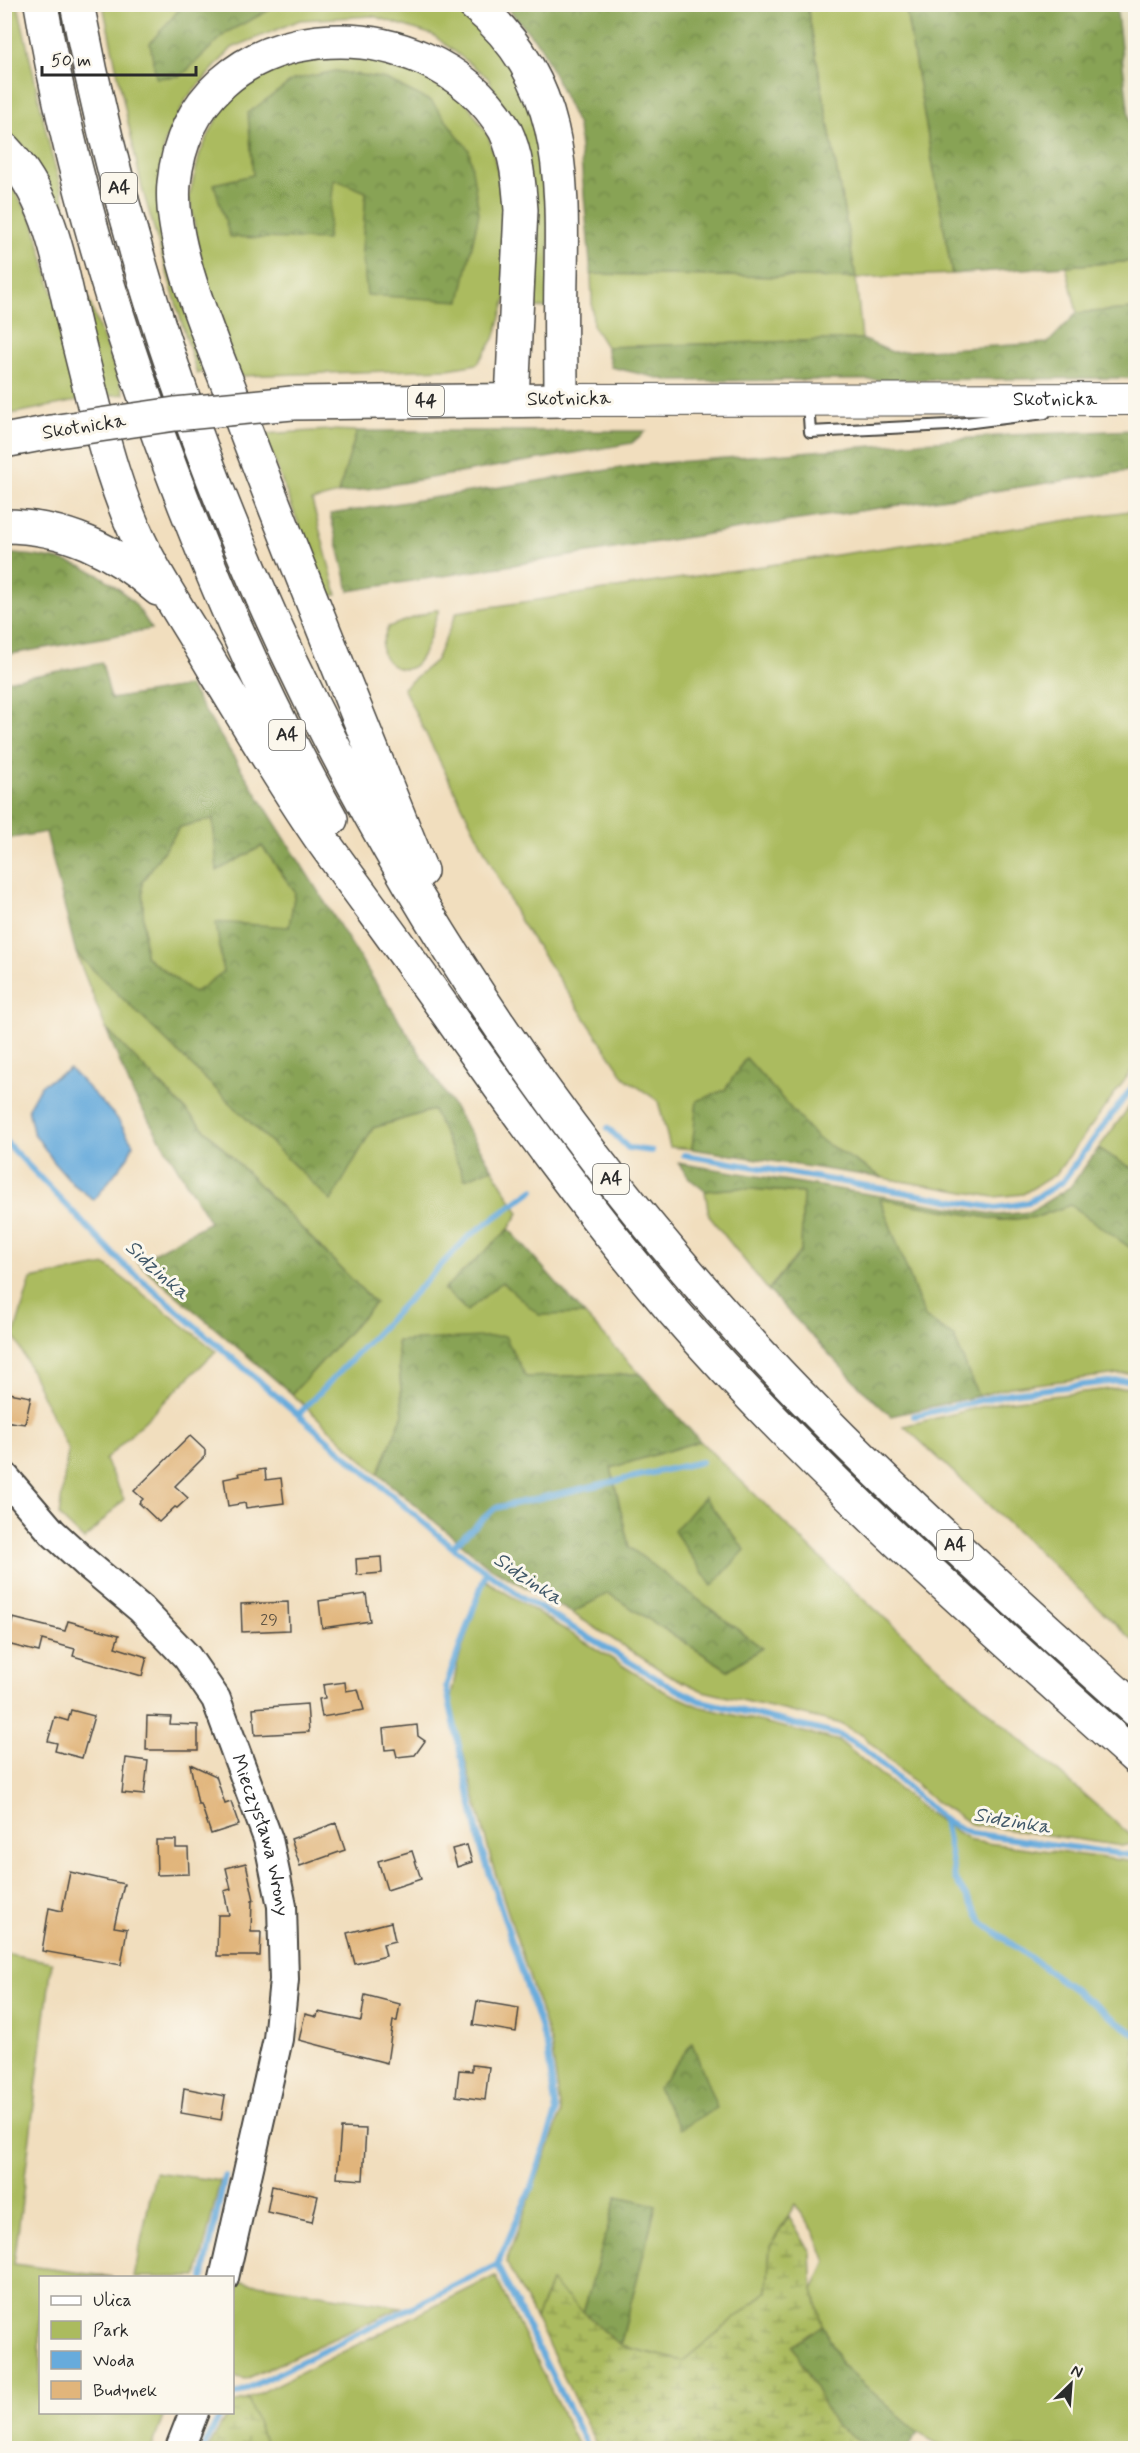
<svg xmlns="http://www.w3.org/2000/svg" width="1140" height="2453" font-family="Mynerve,sans-serif">
  <style>
    .built { fill: #e2dcba }
    .green { fill: #abbb5e; stroke: #6b7344; stroke-width: 1.5; fill-rule: evenodd }
    .forest { fill: url(#forest-crowns); stroke: #5a6740; stroke-width: 1.5; fill-rule: evenodd }
    .wetland { fill: url(#wetland-marsh); stroke: #6b7344; stroke-width: 1.5 }
    .water { fill: #67abdc; stroke: #496b84; stroke-width: 1.5 }
    .lines { fill: none; stroke-linecap: round; stroke-linejoin: round }
    .stream { stroke: #67abdc; stroke-width: 6 }
    .building { fill: #e1b57b }
    .service-casing { stroke: #494641; stroke-width: 14 }
    .tertiary-casing { stroke: #494641; stroke-width: 32 }
    .secondary-casing { stroke: #494641; stroke-width: 34 }
    .primary-casing { stroke: #494641; stroke-width: 36 }
    .motorway-casing { stroke: #494641; stroke-width: 36 }
    .service { stroke: #fff; stroke-width: 10 }
    .tertiary { stroke: #fff; stroke-width: 28 }
    .secondary { stroke: #fff; stroke-width: 32 }
    .primary { stroke: #fff; stroke-width: 33 }
    .motorway { stroke: #fff; stroke-width: 33 }
    .primary-bridge-casing { stroke: #494641; stroke-width: 36; stroke-linecap: butt }
    .primary-bridge { stroke: #fff; stroke-width: 33 }
    .labels { text-anchor: middle; dominant-baseline: central; stroke-width: 6; stroke-linejoin: round; paint-order: stroke }
    .number-label { font-size: 16px; fill: #584e3f }
    .shield { fill: #fbf7ec; stroke: #696865; stroke-width: 1.5 }
    .shield-label { font-size: 18px; font-weight: bold; fill: #2b2b2b }
    .street-label { font-size: 20px; fill: #2b2b2b; stroke: #fbf7ec }
    .water-label { font-size: 21px; font-style: italic; fill: #405869; stroke: #fbf7ec }
  </style>
  <defs>
    <pattern id="forest-crowns" width="20" height="18" patternUnits="userSpaceOnUse" patternTransform="scale(1.5)"><rect width="20" height="18" fill="#88a355"/><path d="M2 6a3 3 0 1 1 6 0M12 15a3 3 0 1 1 6 0" fill="none" stroke="#6f8547"/></pattern>
    <pattern id="wetland-marsh" width="20" height="14" patternUnits="userSpaceOnUse" patternTransform="scale(1.5)"><rect width="20" height="14" fill="#abbb5e"/><path d="M1 5h8M5 5V1M11 12h8M15 12V8" fill="none" stroke="#8b984e"/></pattern>
  </defs>
  <rect width="100%" height="100%" fill="#fbf7ec"/>
  <filter id="ink" filterUnits="userSpaceOnUse"><feTurbulence type="fractalNoise" baseFrequency=".0167" numOctaves="2"/><feDisplacementMap in="SourceGraphic" scale="12" xChannelSelector="R" yChannelSelector="G"/><feConvolveMatrix kernelMatrix="1 2 1 2 8 2 1 2 1" color-interpolation-filters="sRGB"/></filter>
  <filter id="wash" filterUnits="userSpaceOnUse"><feTurbulence type="fractalNoise" baseFrequency=".008" numOctaves="4" result="noise"/><feDisplacementMap in="SourceGraphic" scale="24" xChannelSelector="R" yChannelSelector="G"/><feGaussianBlur stdDeviation="1.35" result="paint"/><feColorMatrix in="noise" values="0 0 0 0 0 0 0 0 0 0 0 0 0 0 0 0 0 1.4 0 .05"/><feComposite in="paint" operator="in"/></filter>
  <g filter="url(#wash)">
    <rect width="100%" height="100%" fill="#f1debe"/>
    <path class="built" d="M1116,5H1135V168Z"/>
    <path class="green" d="M4,5H18L51,153L62,191L82,282L124,394L105,396L23,151L5,133Z
      M103,5H184L181,76L227,32L279,5H453C477,25 502,46 518,74C557,141 548,233 549,308L531,307L522,139L487,77L433,35L373,16L300,20L232,48L187,98L165,141L159,182L166,240L203,372L197,374L142,188Z
      M807,5H905L952,274L856,278L862,339L606,347L593,326L591,274L856,278Z
      M371,47L464,98L489,137L502,189L507,240L508,293L494,339L477,364L448,369L239,376L208,296L189,197L200,153L222,108L251,74ZM335,71L386,79L432,102L362,252L366,192L334,178L214,184L253,175Z
      M4,175L33,220L82,400L5,415Z
      M1135,261V309L1077,313L1066,266Z
      M330,430L357,431L338,494L312,501L337,595L326,596L264,434Z
      M1135,510V1066L1056,1174L1023,1194L994,1197L883,1178L817,1138L746,1058L725,1090L697,1101L692,1149L670,1147L658,1101L625,1078L520,921L403,688L436,660L457,612Z
      M435,610H439C432,627 429,648 417,663C406,676 384,666 382,650C381,642 386,634 388,627Z
      M213,819L217,870L262,846L295,892L289,927L194,993L145,956L142,882L180,827Z
      M76,953L331,1200L373,1128L433,1110L465,1179L492,1168L519,1213L509,1229L444,1290L502,1282L539,1314H584L640,1374L526,1377L397,1341L403,1414L378,1474L292,1394L375,1303L106,1029Z
      M1135,1099V1170L1098,1149Z
      M738,1188L803,1193L801,1251L768,1290L709,1216L705,1191Z
      M880,1199L1001,1220L1037,1217L1070,1205L1135,1251V1372L1010,1387L978,1396L954,1337L925,1317Z
      M106,1265L216,1351L105,1460L124,1499L84,1540L59,1516L68,1450L14,1335L31,1279Z
      M1135,1386H1136L1135,1642L904,1426L1001,1402Z
      M700,1441L844,1581L981,1705L1135,1839V1843L1122,1846L971,1824L933,1800L862,1735L838,1723L703,1691L667,1674L572,1613L608,1593L728,1670L762,1648L629,1547L611,1468Z
      M485,1580L662,1690L701,1707L839,1741L928,1813L971,1841L1135,1862V2448H945L918,2433L841,2364L823,2325L813,2290L826,2262L815,2233L795,2204L770,2247L767,2292L683,2361L620,2346L656,2205L617,2196L583,2313L551,2282L536,2319L506,2262L561,2114L551,2043L492,1863L450,1703L458,1661Z
      M4,1953L52,1962L14,2264L113,2277L40,2278V2412L164,2413L152,2448H5Z
      M155,2172L220,2181L197,2277H134Z
      M495,2276L579,2448H267L248,2399Z
      M239,2281L402,2307L246,2379L233,2376V2316Z"/>
    <path class="forest" d="M184,4H279V5L227,32L181,76L156,78L150,43Z
      M505,5H807L856,278L591,274L578,126L541,47Z
      M905,5H1116L1135,168V261L952,274Z
      M335,71L386,79L432,102L469,150L479,213L460,301L367,295L362,252L366,192L334,179L327,240L230,237L214,184L253,175L248,113L293,80Z
      M1135,309V378L671,381L611,367L606,347L862,339L892,352L1048,343L1077,313Z
      M1135,430V470L752,527L349,591L330,514L639,465L1009,435Z
      M357,431H646L632,443L338,494Z
      M12,554C61,557 94,564 130,599C139,607 145,620 152,629L5,655V555Z
      M102,663L111,699L189,686L492,1168L465,1179L433,1110L373,1128L331,1201L76,953L46,832L5,839V681ZM213,819L217,871L262,846L295,892L289,927L216,922L223,972L194,993L145,956L142,882L180,827Z
      M106,1029L375,1303L292,1394L137,1262L210,1222L133,1094Z
      M746,1058L817,1138L883,1178L692,1149L697,1101L725,1090Z
      M1098,1149L1135,1170V1251L1070,1205L1037,1217L1001,1220L880,1199L925,1317L954,1337L978,1396L891,1416L867,1394L768,1290L801,1251L803,1193L738,1188L705,1191L690,1179L678,1163L998,1215L1030,1212L1070,1187Z
      M509,1229L584,1314L539,1315L502,1282L467,1311L444,1289Z
      M505,1336L526,1377L640,1374L700,1441L611,1468L629,1547L762,1648L728,1670L608,1593L572,1613L489,1567L378,1474L403,1414L397,1341Z
      M704,1497L745,1550L712,1586L674,1531Z
      M692,2043L717,2108L680,2129L658,2088Z
      M617,2196L656,2205L620,2346L583,2313Z
      M823,2325L841,2364L918,2433L907,2448H872L835,2426L793,2346Z"/>
    <path class="wetland" d="M789,2216L811,2253L813,2290L823,2325L793,2346L835,2426L872,2448H598L536,2319L551,2282L620,2346L683,2361L767,2292L770,2247Z
      M248,2399L267,2448H208L228,2413L232,2412L233,2403Z"/>
    <path class="water" d="M70,1069L117,1118L133,1144L128,1157L94,1200L73,1184L54,1162L33,1132L28,1108L41,1085Z"/>
    <g class="lines">
      <path class="stream" d="M608,1128L628,1148L652,1151
        M4,1140L122,1263L452,1547L525,1599L666,1684L701,1701L839,1735L863,1748L944,1820L970,1833L1136,1856
        M684,1155L996,1208L1027,1203L1062,1182L1136,1082
        M299,1414L468,1237L533,1190
        M914,1416L1011,1393L1136,1379
        M452,1547L495,1508L701,1462
        M486,1573L446,1686L481,1848L547,2047L556,2113L531,2188L497,2265L588,2448
        M944,1820L955,1879L983,1923L1136,2035
        M203,2278L225,2176
        M232,2396L497,2265
        M203,2448L222,2412"/>
    </g>
    <g id="blocks">
      <path class="building" d="M4,1392L31,1397L25,1424L4,1421Z
        M190,1436L205,1450V1456L175,1486L188,1498L177,1508L175,1507L159,1522L139,1503L143,1499L134,1491Z
        M265,1469L266,1480L281,1478L284,1503L246,1508L245,1503L228,1506L224,1479L240,1476L239,1473Z
        M381,1557L382,1573L357,1575L356,1559Z
        M366,1594L370,1621L322,1628L319,1601Z
        M288,1602L289,1630L242,1632L241,1604Z
        M13,1618L65,1631L68,1621L119,1635L115,1647L147,1657L142,1676L73,1656L75,1649L42,1640L39,1652L7,1644Z
        M345,1682L346,1691L358,1689L364,1710L322,1717L319,1699L325,1698L323,1685Z
        M307,1704L309,1732L255,1735L253,1708Z
        M71,1710L94,1716L82,1758L55,1751L57,1743L48,1741L55,1717L68,1721Z
        M147,1716L171,1717L170,1724L198,1725V1750H146Z
        M417,1725L418,1736L425,1741L415,1755L397,1757L395,1749L385,1750L383,1729Z
        M126,1758L148,1761L144,1795L122,1793Z
        M190,1764L216,1776L225,1804L231,1802L239,1825L211,1834L201,1804H198Z
        M336,1823L345,1850L300,1866L291,1839Z
        M156,1840H176V1848H188L189,1874L157,1875Z
        M467,1845L472,1862L457,1867L452,1849Z
        M412,1851L421,1879L387,1890L378,1861Z
        M246,1863L254,1900L252,1901L251,1932H261L260,1956H217L218,1915H229L224,1891L231,1889L226,1868Z
        M70,1872L124,1884L114,1927L127,1929L121,1965L42,1951L49,1908L62,1911Z
        M391,1922L395,1941L383,1944L386,1956L355,1964L347,1933Z
        M365,1995L400,2004L397,2021H393L387,2063L299,2040L305,2014L317,2017L318,2012L361,2021Z
        M477,2001L519,2008L516,2032L473,2025Z
        M472,2065L489,2067L485,2100L456,2096L459,2070L472,2071Z
        M184,2088L225,2096L221,2120L181,2113Z
        M341,2128L366,2129L363,2180L337,2178Z
        M272,2186L318,2196L312,2222L267,2212Z"/>
    </g>
  </g>
  <g filter="url(#ink)">
    <use href="#blocks" fill-opacity="0" stroke="#494641" stroke-width="1.5"/>
    <g class="lines">
      <g class="service-casing">
        <path id="service" d="M808,402L810,432L949,425L1045,413"/>
      </g>
      <g class="tertiary-casing">
        <g id="tertiary">
          <path id="s1" d="M4,1476L52,1532L86,1563L141,1609L187,1657L216,1699L268,1839L282,1906L284,1980L278,2039L224,2278"/>
          <path d="M180,2448L194,2412"/>
        </g>
      </g>
      <g class="secondary-casing">
        <g id="secondary">
          <path id="s2" d="M561,400L1136,399"/>
        </g>
      </g>
      <g class="primary-casing">
        <path id="primary" d="M292,403L561,400
          M4,441L51,432"/>
      </g>
      <g class="motorway-casing">
        <path id="motorway" d="M41,4C70,176 122,344 185,506C227,613 275,719 331,819
          M77,4C171,494 395,946 727,1317C853,1458 996,1584 1136,1710
          M474,4C563,78 563,171 561,276C560,317 561,358 561,400
          M4,149C53,200 60,267 76,333C96,412 114,500 155,571C175,606 197,639 217,674C250,728 283,784 319,836C360,893 402,949 443,1007C516,1111 590,1214 673,1311C814,1473 977,1615 1136,1758
          M4,526C65,526 114,550 158,589
          M421,871C358,715 294,560 235,403C213,344 168,245 174,183C191,8 430,0 505,130C517,155 519,183 521,210L512,400"/>
      </g>
      <use href="#service" class="service"/>
      <use href="#tertiary" class="tertiary"/>
      <use href="#secondary" class="secondary"/>
      <use href="#primary" class="primary"/>
      <use href="#motorway" class="motorway"/>
      <g class="primary-bridge-casing">
        <path id="primary-bridge" d="M51,432L175,414L292,403"/>
      </g>
      <use href="#primary-bridge" class="primary-bridge"/>
    </g>
  </g>
  <g class="labels">
    <g class="number-label">
      <text x="269" y="1620">29</text>
    </g>
    <g class="shield">
      <rect x="101" y="173" width="36" height="30" rx="4.5"/>
      <rect x="408" y="386" width="36" height="30" rx="4.5"/>
      <rect x="269" y="720" width="36" height="30" rx="4.5"/>
      <rect x="593" y="1164" width="36" height="30" rx="4.5"/>
      <rect x="937" y="1530" width="36" height="30" rx="4.5"/>
    </g>
    <g class="shield-label">
      <text x="119" y="188">A4</text>
      <text x="426" y="401">44</text>
      <text x="287" y="735">A4</text>
      <text x="611" y="1179">A4</text>
      <text x="955" y="1545">A4</text>
    </g>
    <g class="street-label">
      <text stroke="none"><textPath href="#s2" startOffset="494">Skotnicka</textPath></text>
      <text transform="translate(569 399) rotate(-1)">Skotnicka</text>
      <text transform="translate(84 427) rotate(-9)">Skotnicka</text>
      <text stroke="none"><textPath href="#s1" startOffset="453">Mieczysława Wrony</textPath></text>
    </g>
    <g class="water-label">
      <text transform="translate(157 1270) rotate(42)">Sidzinka</text>
      <text transform="translate(528 1579) rotate(34)">Sidzinka</text>
      <text transform="translate(1012 1821) rotate(10)">Sidzinka</text>
    </g>
  </g>
  <rect width="1140" height="2453" fill="none" stroke="#fbf7ec" stroke-width="24"/>
  <rect x="39" y="2276" width="195" height="138" fill="#fbf7ec" stroke="#a8a59f" stroke-width="1.5"/>
  <rect x="51" y="2296" width="30" height="9" fill="#ffffff" stroke="#a8a59f" stroke-width="1.5"/>
  <text x="93" y="2306" font-size="18" fill="#2b2b2b">Ulica</text>
  <rect x="51" y="2321" width="30" height="18" fill="#abbb5e" stroke="#a8a59f" stroke-width="1.5"/>
  <text x="93" y="2336" font-size="18" fill="#2b2b2b">Park</text>
  <rect x="51" y="2351" width="30" height="18" fill="#67abdc" stroke="#a8a59f" stroke-width="1.5"/>
  <text x="93" y="2366" font-size="18" fill="#2b2b2b">Woda</text>
  <rect x="51" y="2381" width="30" height="18" fill="#e1b57b" stroke="#a8a59f" stroke-width="1.5"/>
  <text x="93" y="2396" font-size="18" fill="#2b2b2b">Budynek</text>
  <g transform="translate(1071 2384) rotate(25)" stroke="#fbf7ec" stroke-width="4.5" paint-order="stroke">
  <path d="M0-4.5L10 22L0 15L-10 22Z" fill="#2b2b2b"/>
  <text y="-9" font-size="16" font-weight="bold" text-anchor="middle" fill="#2b2b2b">N</text>
  </g>
  <path d="M42 66v9h154v-9" fill="none" stroke="#2b2b2b" stroke-width="3"/>
  <text x="51" y="66" font-size="18" fill="#2b2b2b" stroke="#fbf7ec" stroke-width="4.5" paint-order="stroke">50 m</text>
</svg>
